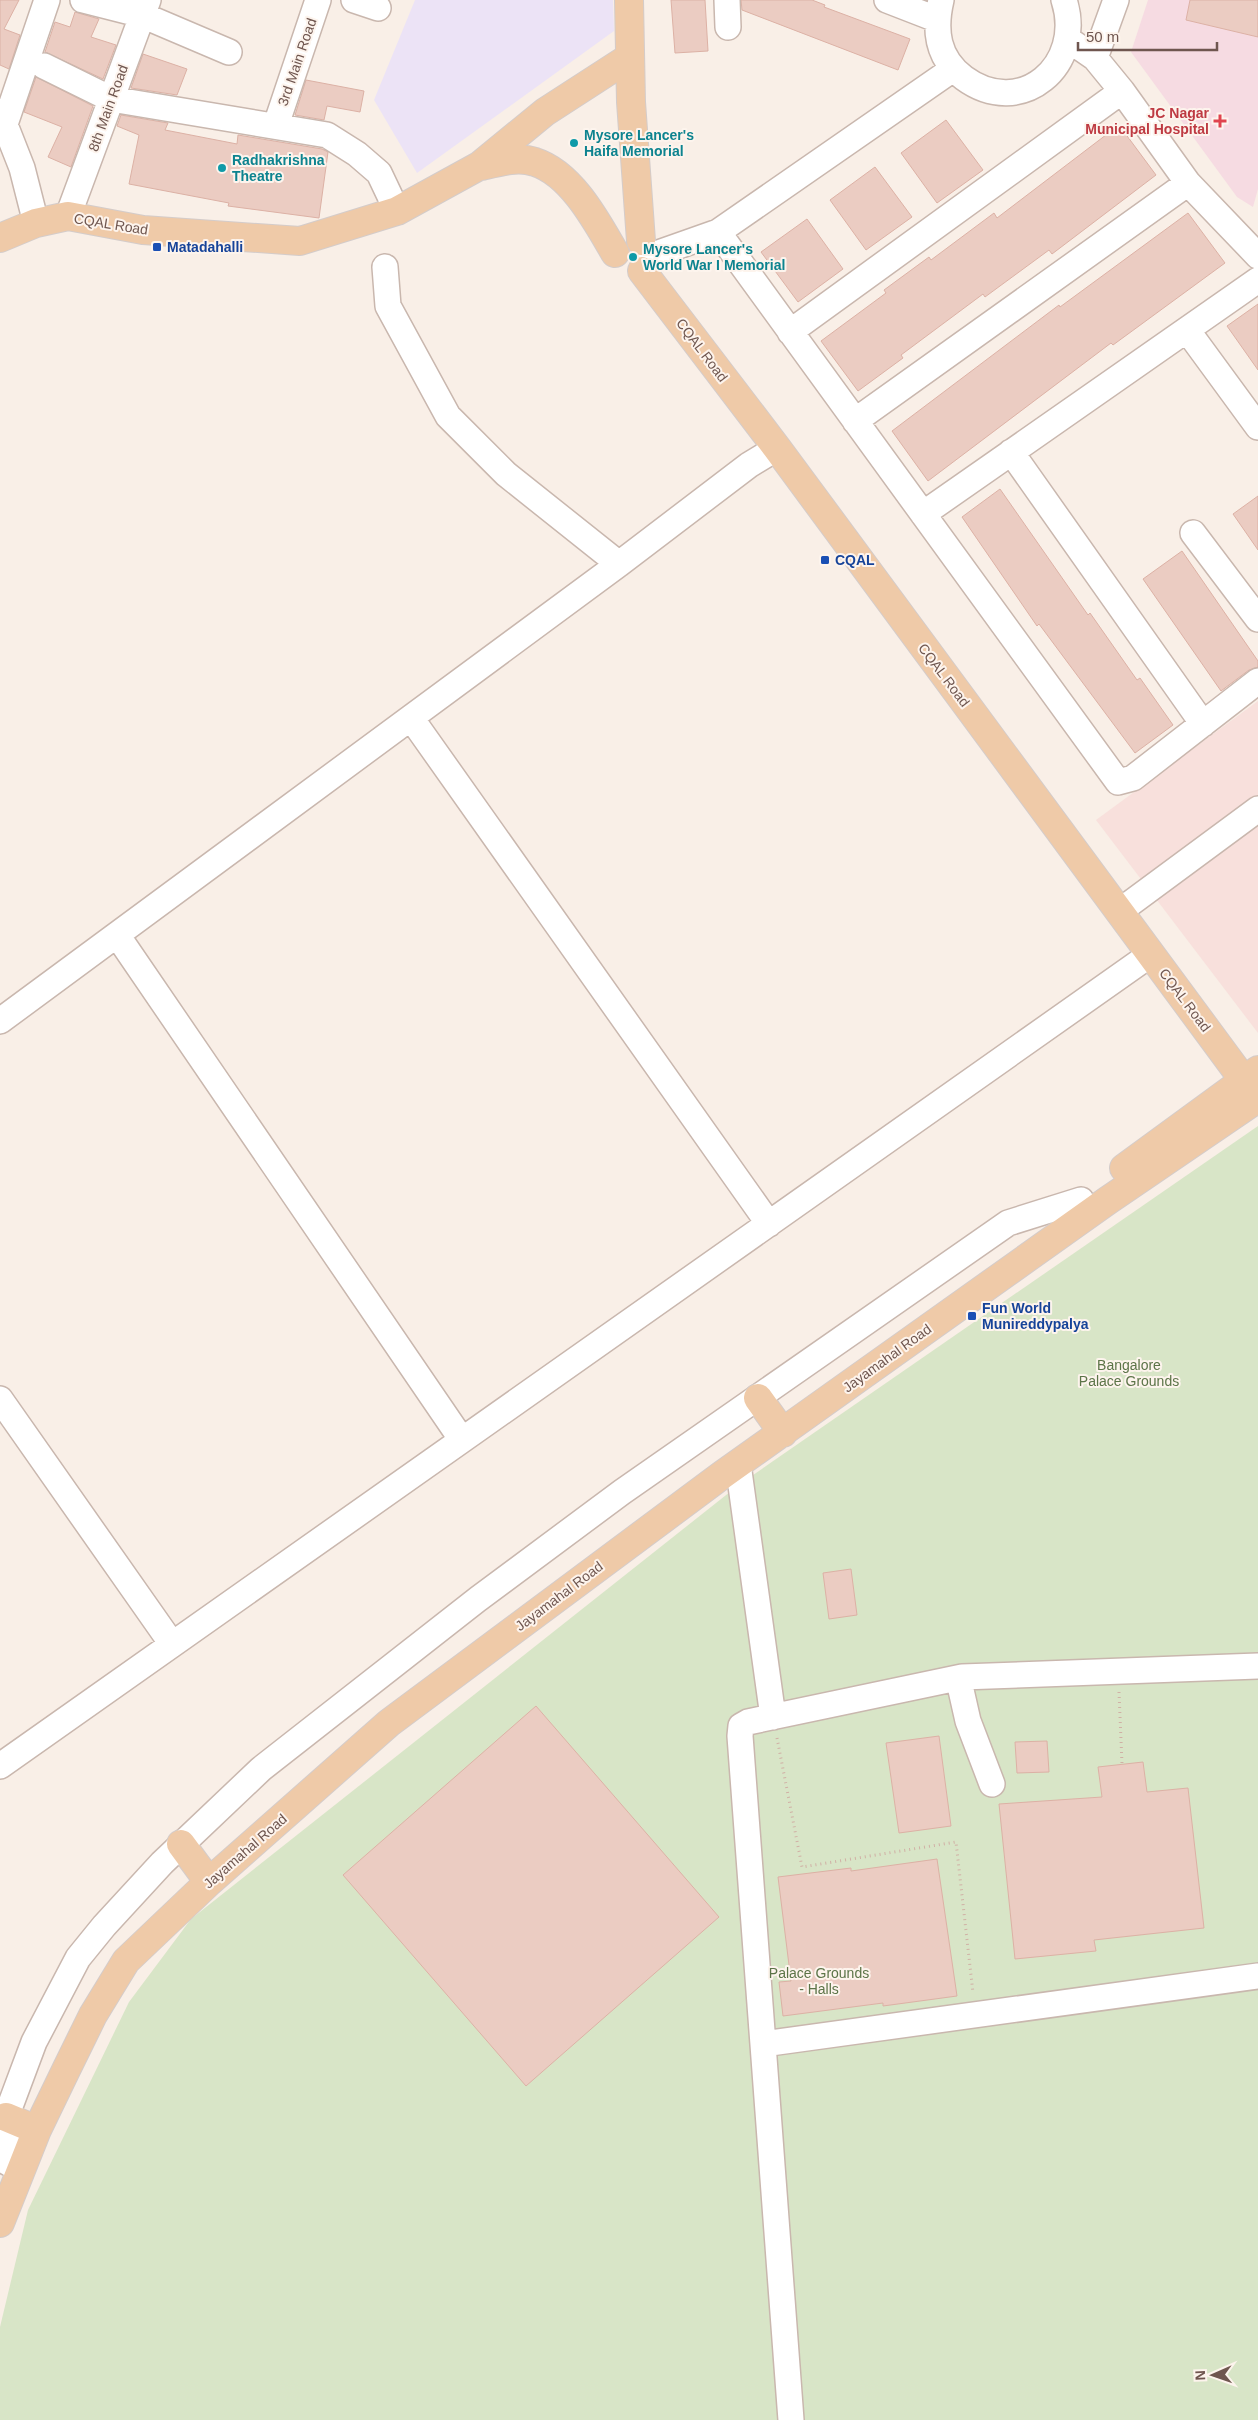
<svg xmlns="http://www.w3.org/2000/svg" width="1258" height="2420" font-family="Helvetica,sans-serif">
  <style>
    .commercial { fill: #f8e0dc }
    .education { fill: #ece3f6 }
    .medical { fill: #f6dbe2 }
    .green { fill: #d8e5c7 }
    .building { fill: #ebccc2; stroke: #dcb1a5 }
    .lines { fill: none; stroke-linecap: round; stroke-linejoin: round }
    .minor-casing { stroke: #c9b7ae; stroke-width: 28 }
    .major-casing { stroke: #d4ccca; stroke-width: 30 }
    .path { stroke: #d0b0a5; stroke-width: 3; stroke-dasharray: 1 4; stroke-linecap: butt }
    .minor { stroke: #fff; stroke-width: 25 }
    .major { stroke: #efcaa8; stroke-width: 28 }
    .health-dot { fill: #e0444e; stroke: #fdf4ed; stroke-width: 2 }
    .culture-dot { fill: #0f9aa8; stroke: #fdf4ed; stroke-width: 2 }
    .transit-dot { fill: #1a4fb4; stroke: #fdf4ed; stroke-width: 2 }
    .labels { text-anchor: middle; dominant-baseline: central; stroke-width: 4; stroke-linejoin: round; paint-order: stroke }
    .street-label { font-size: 14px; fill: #6f564f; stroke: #fdf4ed }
    .health-label { font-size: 14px; font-weight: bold; fill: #be3a42; stroke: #fdf4ed; text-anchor: end }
    .culture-label { font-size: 14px; font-weight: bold; fill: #0d838f; stroke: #fdf4ed; text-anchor: start }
    .transit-label { font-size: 14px; font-weight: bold; fill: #164399; stroke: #fdf4ed; text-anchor: start }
    .park-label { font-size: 14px; fill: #5c7448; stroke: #fdf4ed }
  </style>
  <rect width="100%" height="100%" fill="#f9efe7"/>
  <path class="commercial" d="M1258,701V1033L1096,820Z"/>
  <path class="education" d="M415,0H613L614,31L417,173L374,100Z"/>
  <path class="medical" d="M1148,0H1258V189L1253,207L1237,197L1131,52Z"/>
  <path class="green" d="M1258,1126V2420H0V2327L28,2210L129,2002L191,1919L740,1484Z"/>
  <path class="building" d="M0,0H19L4,29L20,35L9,69L0,65Z
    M671,0H705L708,51L675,53Z
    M741,0H812L825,5L824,7L910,39L898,70L742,10Z
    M1190,0H1258V37L1186,20Z
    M75,12L99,19L91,37L116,45L103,79L45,52L55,22L70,27Z
    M143,54L187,69L177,95L131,88Z
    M36,77L93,106L71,167L48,157L62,127L24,112Z
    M306,80L364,91L360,112L327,106L324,120L295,115Z
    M121,115L168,123L165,130L237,144L238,135L322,149L328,152L319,218L228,206L229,203L129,184L139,135L117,126Z
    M946,120L983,170L937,203L901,153Z
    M1119,125L1156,175L1052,254L1049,250L985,297L983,294L901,355L903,358L858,391L821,341L886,293L884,290L929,257L931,260L994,213L997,218Z
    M875,167L912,217L866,250L830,200Z
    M1188,213L1225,263L1113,345L1111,343L928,481L892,431L1059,305L1060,307Z
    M807,219L843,269L798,302L761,252Z
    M1258,304V370L1227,326Z
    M1000,489L1088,615L1090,613L1137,680L1140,678L1173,725L1135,753L1039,624L1037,626L962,517Z
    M1258,496V550L1233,514Z
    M1182,551L1258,661V667L1249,670L1221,691L1143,579Z
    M851,1569L857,1615L829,1619L823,1573Z
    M536,1706L719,1917L526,2086L343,1875Z
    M939,1736L951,1826L899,1833L886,1743Z
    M1047,1741L1049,1772L1017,1773L1015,1742Z
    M1143,1762L1147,1792L1188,1788L1204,1928L1094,1940L1096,1951L1015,1959L999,1804L1102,1797L1098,1767Z
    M937,1859L957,1996L883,2006V2003L783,2016L779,1982L791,1981L778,1877L851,1868V1871Z"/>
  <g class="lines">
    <g class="minor-casing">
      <path id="minor" d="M83,0L142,15L229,52
        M354,0L378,8
        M727,0L728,27
        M887,0L936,19
        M941,0C934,30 937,58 964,78C1021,120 1085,65 1064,0
        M1069,40L1095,58L1122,91
        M1095,58L1116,0
        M44,66L111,99L327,135L357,154L379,173L397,211
        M0,112L22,168L36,223
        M5,124L47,0
        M276,125L318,0
        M68,216L148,0
        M718,232L1118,782L1133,778L1258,681
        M650,256L718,232L953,69
        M385,267L388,306L448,416L506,474L619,564
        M1187,330L1258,427
        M790,332L1122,91L1188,183L1258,256
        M855,421L1188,183
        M1011,452L1203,724
        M923,514L1258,280
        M1193,533L1258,619
        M411,718L769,1224
        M1120,911L1258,809
        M117,935L462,1440
        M0,1021L619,564L749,465L777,448
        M0,1399L172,1644
        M738,1464L773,1717
        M961,1690L968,1721L992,1784
        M0,1766L1151,954
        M763,2044L1258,1976
        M8,2163L6,2117L34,2042L78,1958L104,1926L162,1863L261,1769L478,1599L622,1492L1008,1223L1081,1200
        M791,2420L740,1736L741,1726L748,1722L962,1677L1258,1666"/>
    </g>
    <g class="major-casing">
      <path id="major" d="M629,0L631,102L641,241
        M482,166C498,162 518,156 535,162C572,174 597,222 615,253
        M0,238L36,223L68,216L143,230L300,241L397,211L479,166L545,112L630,57
        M642,271L777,448L1254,1094
        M1124,1168L1258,1070
        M758,1398L783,1433
        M181,1844L209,1882
        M6,2117L37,2130
        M0,2223L37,2130L66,2070L93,2015L126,1961L209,1882L389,1723L722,1475L1107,1201L1258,1098"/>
    </g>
    <path class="path" d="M1119,1692L1122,1764
      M777,1738L802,1867L956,1842L973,1993"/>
    <use href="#minor" class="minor"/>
    <use href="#major" class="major"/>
  </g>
  <path class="health-dot" d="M1217.5 113.5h5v5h5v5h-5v5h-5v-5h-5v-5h5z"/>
  <g class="culture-dot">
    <circle cx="574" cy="143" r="5"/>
    <circle cx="222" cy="168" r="5"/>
    <circle cx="633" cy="257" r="5"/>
  </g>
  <g class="transit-dot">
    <rect x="152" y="242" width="10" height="10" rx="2.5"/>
    <rect x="820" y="555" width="10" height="10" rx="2.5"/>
    <rect x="967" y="1311" width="10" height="10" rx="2.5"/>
  </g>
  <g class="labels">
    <g class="street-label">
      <text transform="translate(297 62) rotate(-71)">3rd Main Road</text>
      <text transform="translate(108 108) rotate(-70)">8th Main Road</text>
      <text transform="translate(111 224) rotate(9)">CQAL Road</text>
      <text transform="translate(702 350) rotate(53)">CQAL Road</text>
      <text transform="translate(944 675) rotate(53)">CQAL Road</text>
      <text transform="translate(1185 1000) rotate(53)">CQAL Road</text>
      <text transform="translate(887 1358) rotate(-36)">Jayamahal Road</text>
      <text transform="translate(559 1596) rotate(-37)">Jayamahal Road</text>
      <text transform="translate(245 1851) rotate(-41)">Jayamahal Road</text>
    </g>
    <g class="health-label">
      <text x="1209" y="113">JC Nagar<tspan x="1209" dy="16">Municipal Hospital</tspan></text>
    </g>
    <g class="culture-label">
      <text x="584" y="135">Mysore Lancer's<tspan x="584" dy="16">Haifa Memorial</tspan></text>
      <text x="232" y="160">Radhakrishna<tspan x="232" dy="16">Theatre</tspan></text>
      <text x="643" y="249">Mysore Lancer's<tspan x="643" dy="16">World War I Memorial</tspan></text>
    </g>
    <g class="transit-label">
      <text x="167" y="247">Matadahalli</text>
      <text x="835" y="560">CQAL</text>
      <text x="982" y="1308">Fun World<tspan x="982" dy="16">Munireddypalya</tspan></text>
    </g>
    <g class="park-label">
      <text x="1129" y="1365">Bangalore<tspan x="1129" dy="16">Palace Grounds</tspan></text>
      <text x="819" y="1973">Palace Grounds<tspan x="819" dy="16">- Halls</tspan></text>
    </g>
  </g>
  <g transform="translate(1213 2375) rotate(268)" stroke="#fdf4ed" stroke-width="4" paint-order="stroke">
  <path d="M0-4L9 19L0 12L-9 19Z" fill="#6f564f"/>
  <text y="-8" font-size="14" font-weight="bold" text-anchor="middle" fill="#6f564f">N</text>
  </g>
  <path d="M1078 42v8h139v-8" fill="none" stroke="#6f564f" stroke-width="2.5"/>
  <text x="1086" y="42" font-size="15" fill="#6f564f" stroke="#fdf4ed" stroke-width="4" paint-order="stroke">50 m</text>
</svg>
